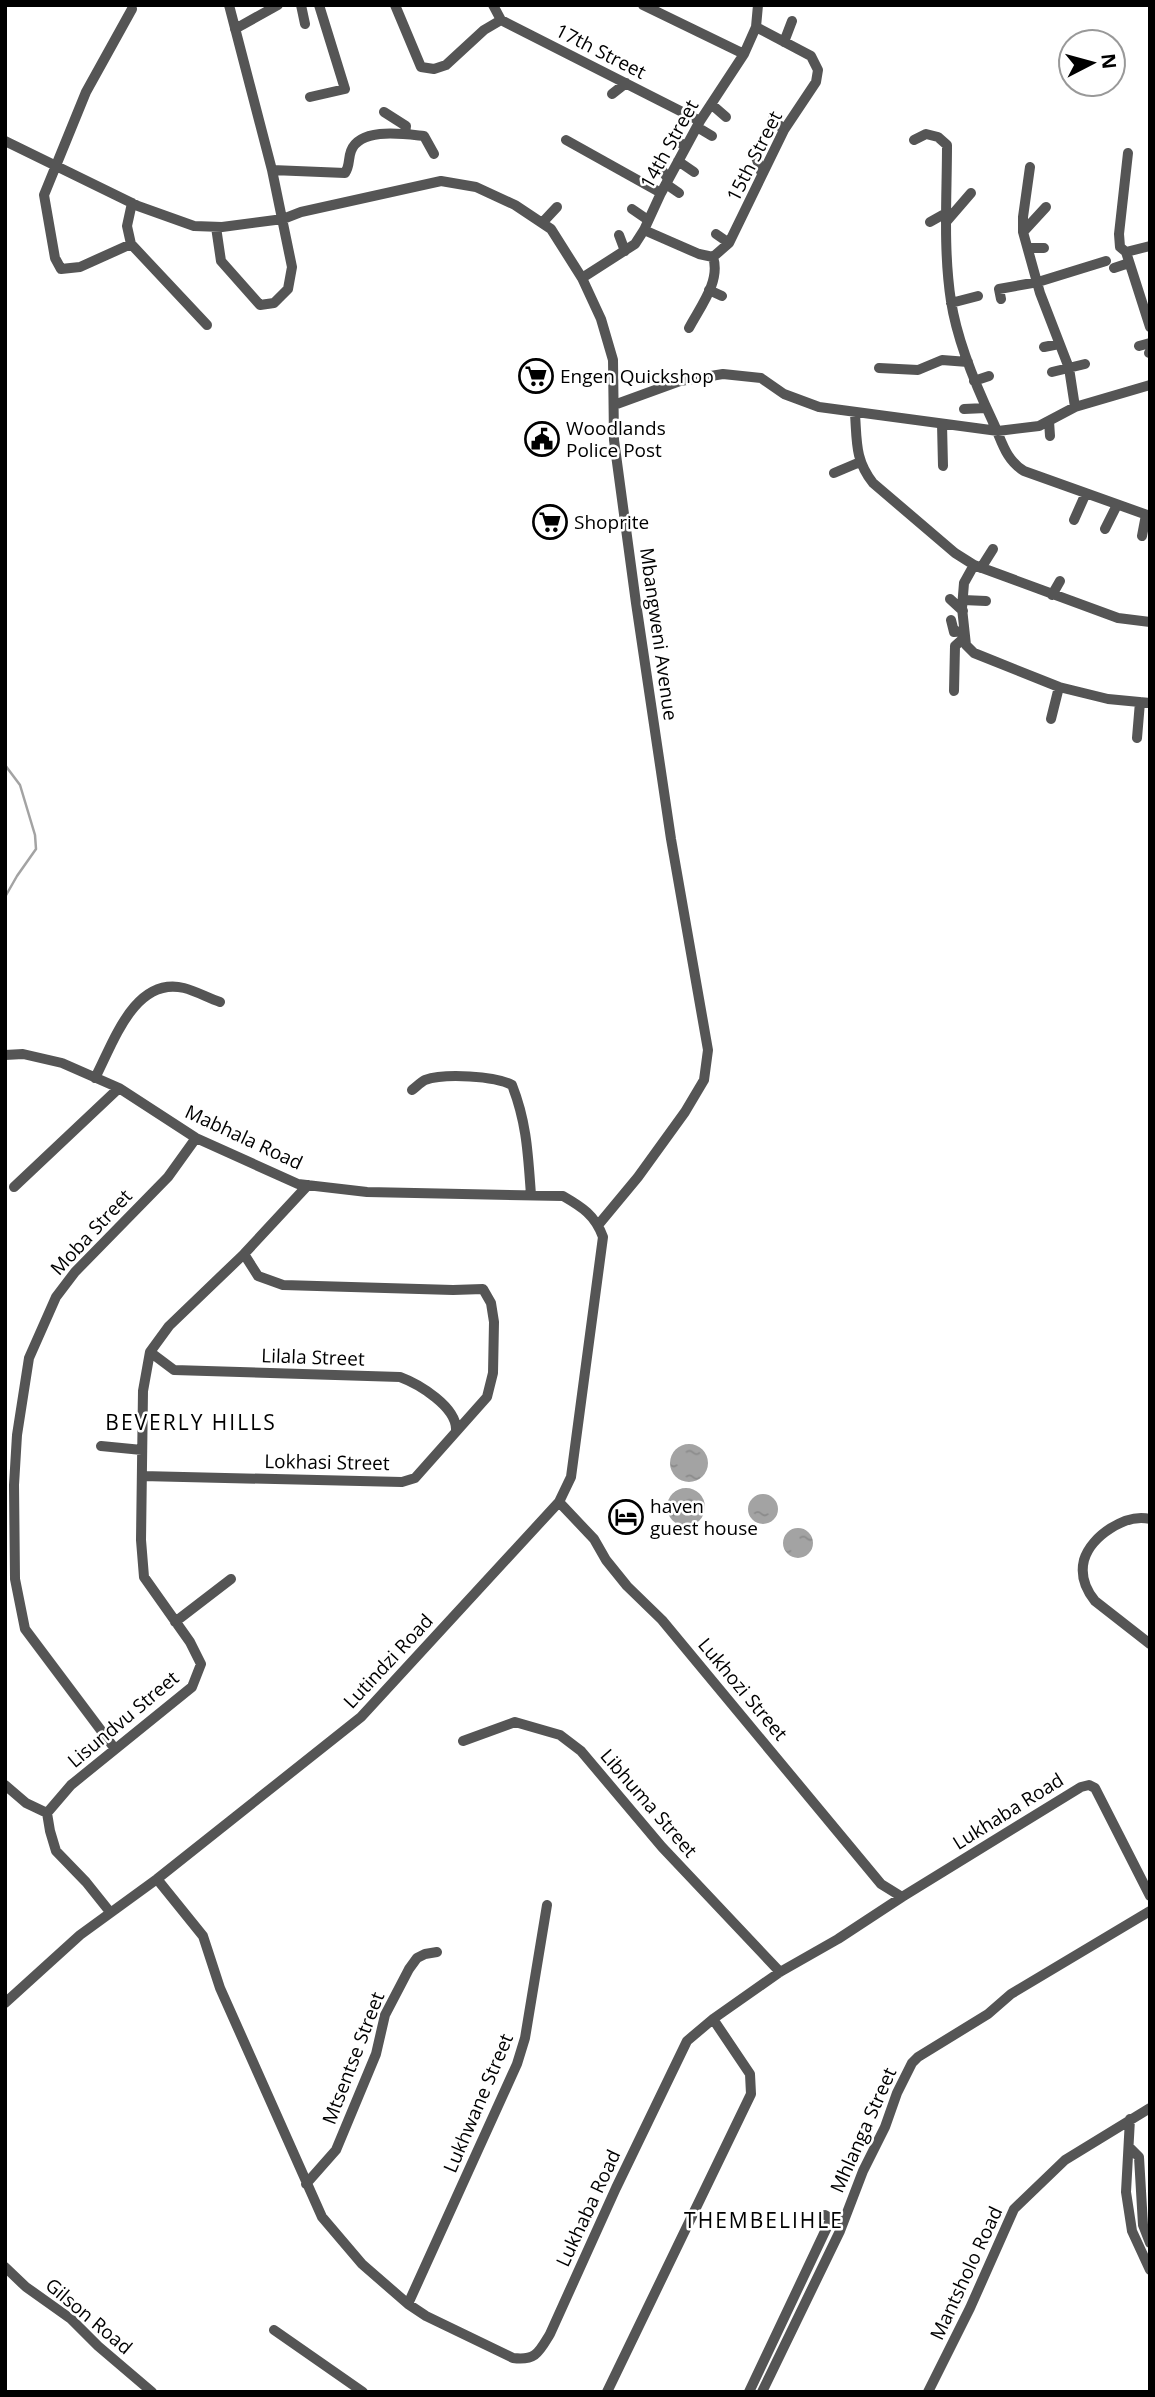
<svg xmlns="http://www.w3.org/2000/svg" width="1155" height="2397" font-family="'Open Sans',sans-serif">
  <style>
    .water { fill: url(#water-ripples) }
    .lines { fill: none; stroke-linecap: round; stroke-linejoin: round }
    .stream { stroke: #a3a3a3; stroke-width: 2.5 }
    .minor { stroke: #555; stroke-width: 10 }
    .labels { text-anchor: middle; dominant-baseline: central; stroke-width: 5; stroke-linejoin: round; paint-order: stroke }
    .street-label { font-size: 19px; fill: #000; stroke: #fff }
    .poi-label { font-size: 19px; fill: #000; stroke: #fff; text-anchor: start }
    .neighbourhood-label { font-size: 21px; letter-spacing: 2px; fill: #000; stroke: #fff }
  </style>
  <defs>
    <pattern id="water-ripples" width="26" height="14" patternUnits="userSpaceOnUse" patternTransform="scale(1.75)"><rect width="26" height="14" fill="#a3a3a3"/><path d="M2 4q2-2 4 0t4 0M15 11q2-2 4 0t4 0" fill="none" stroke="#8b8b8b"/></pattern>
  </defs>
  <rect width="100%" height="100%" fill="#fff"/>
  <path class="water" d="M670 1463a19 19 0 1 1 38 0a19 19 0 1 1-38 0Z
    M667 1507a19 19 0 1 1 38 0a19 19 0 1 1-38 0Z
    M748 1509a15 15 0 1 1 30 0a15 15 0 1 1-30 0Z
    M783 1543a15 15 0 1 1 30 0a15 15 0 1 1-30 0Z"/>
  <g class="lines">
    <path class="stream" d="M5,765L20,785L35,835L36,849L17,876L5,897"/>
    <path class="minor" d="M301,5L305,24
      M395,5L421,67L434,69L446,65L484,30L501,20
      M493,5L501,20L700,121
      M643,5L744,54
      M235,29L278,5
      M784,42L792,21
      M612,94L626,83
      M310,97L345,89L319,5
      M711,104L726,117
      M384,112L406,126L405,134
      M773,119L784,130
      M697,127L712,136
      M672,137L686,147
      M566,140L661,193
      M914,140L926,134L938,137L947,145C947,196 943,249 951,301C957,340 976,386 993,422C1002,441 1005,459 1024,471L1150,516
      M5,141L138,206L194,226L222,227L283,219L301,212L441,181L476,187L515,205L551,229L582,278L601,319L613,360L614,440L636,603L671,839L708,1050L704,1080L685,1112L638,1177L599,1224
      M1128,153L1119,234L1120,247L1126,252L1150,327
      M756,157L762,174
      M678,161L694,172
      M658,164L668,179
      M1030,167L1023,217V232L1040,293L1069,368L1075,407
      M272,170L345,173C350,166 348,159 351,151C360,127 404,134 424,136L434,154
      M666,184L679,193
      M132,203L127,226L131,244L207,325
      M632,209L648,220
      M930,222L946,213
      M946,222L971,193
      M542,223L557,207
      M216,227L221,261L260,305L274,303L288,289L292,267L272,170L229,5
      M644,230L699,254L713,257L729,243L784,130L816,82L818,70L811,56L756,27
      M1023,232L1046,207
      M716,234L729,243
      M619,235L625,251
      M131,244L80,267L61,269L55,258L44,195L86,92L132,9
      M1028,248H1044
      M1126,252L1150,246
      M1114,268L1129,263
      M582,278L635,244L644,230L661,193L700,121L744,54L756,27L758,5
      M709,290L722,296
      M1001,299L999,289L1038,282L1106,261
      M951,303L978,296
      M689,328C700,307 721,281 713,257
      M1139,346L1150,343
      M1044,347L1059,344
      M1149,353H1150
      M879,368L918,370L942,360L968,362
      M1052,372L1085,364
      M974,381L989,376
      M614,405L680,381L723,374L761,378L784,394L819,407L998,431L1039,426L1075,407L1150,385
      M964,409L986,408
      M855,414C857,442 855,460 873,483L955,553L974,565L1118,618L1150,622
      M1049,421L1050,436
      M942,424L943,466
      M834,473L860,462
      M1074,520L1086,493
      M1105,529L1117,505
      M1142,536L1146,515
      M974,565L964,583L962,608L966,645L974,653L1059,687L1108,699L1150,703
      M981,568L993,549
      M1052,595L1060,581
      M950,599L963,611
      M963,600L986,601
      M951,620L954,632L964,631
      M954,691L955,646L965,637
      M1051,719L1059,687
      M1137,738L1140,702
      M5,1055L23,1054L62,1063L119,1088L196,1138L298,1184L367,1192L563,1196C582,1207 595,1215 603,1237L571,1477L559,1502L361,1717L157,1879L80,1935L5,2003
      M95,1078C113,1044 134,976 184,988C196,991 208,998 220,1002
      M412,1090C416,1087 421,1082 425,1080C445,1073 495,1076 512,1085C527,1123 528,1155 531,1195
      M14,1187L119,1088
      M150,1352L174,1370L400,1377C419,1384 457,1407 456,1430
      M101,1446L142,1450
      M142,1476L402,1482L415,1478L487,1397L493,1373L494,1322L491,1303L483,1289L453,1290L283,1285L258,1276L244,1254
      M559,1502L594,1539L606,1560L627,1586L662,1620L881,1884L902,1897
      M1150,1519C1126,1513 1091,1536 1084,1560C1080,1576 1086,1590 1095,1601L1150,1644
      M175,1622L231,1579
      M463,1741L515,1722L560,1735L581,1751L662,1847L780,1972
      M115,1749L25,1629L15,1579L14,1485L17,1435L29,1358L56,1297L75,1272L168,1177L196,1138
      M5,1785L26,1803L47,1813
      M157,1879L203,1936L220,1988L322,2217L362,2264L408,2304L426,2316L513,2358C536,2361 539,2352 550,2334L616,2188L687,2041L713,2019L780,1972L838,1939L902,1897L1081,1787L1089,1785L1095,1788L1150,1896
      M110,1912L86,1882L56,1851L50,1831L47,1813L71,1785L192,1687L201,1664L190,1642L144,1577L141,1540L143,1391L150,1352L169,1326L244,1254L308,1185
      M1130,2119L1126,2192L1132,2231L1150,2270
      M1129,2147L1139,2157L1143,2225L1150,2243
      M306,2184L336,2150L376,2054L385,2015L409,1969L417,1958L425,1954L437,1952
      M5,2267L26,2287L71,2319L98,2346L152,2392
      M408,2304L517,2064L525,2038L547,1905
      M274,2330L363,2392
      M607,2392L751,2094L750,2074L713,2019
      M749,2392L828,2225L830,2218L825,2215
      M762,2392L840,2231L863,2171L885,2127L897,2093L912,2063L918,2057L988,2014L1011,1994L1150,1911
      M928,2392L970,2308L1014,2209L1065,2160L1150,2108"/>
  </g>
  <defs>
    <g id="supermarket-ring" transform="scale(1.75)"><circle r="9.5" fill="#fff" stroke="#000" stroke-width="1.5"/><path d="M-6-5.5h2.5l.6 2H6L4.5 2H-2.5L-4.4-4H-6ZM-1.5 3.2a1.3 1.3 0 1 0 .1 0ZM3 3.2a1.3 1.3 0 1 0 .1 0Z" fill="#000"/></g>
    <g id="civic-ring" transform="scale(1.75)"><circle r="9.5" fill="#fff" stroke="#000" stroke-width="1.5"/><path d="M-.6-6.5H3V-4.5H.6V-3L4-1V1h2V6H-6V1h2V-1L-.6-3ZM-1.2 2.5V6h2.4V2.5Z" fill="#000"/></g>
    <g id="hotel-ring" transform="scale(1.75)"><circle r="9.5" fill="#fff" stroke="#000" stroke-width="1.5"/><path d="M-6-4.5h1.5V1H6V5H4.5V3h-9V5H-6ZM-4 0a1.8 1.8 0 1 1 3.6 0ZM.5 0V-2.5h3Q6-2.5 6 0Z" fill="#000"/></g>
  </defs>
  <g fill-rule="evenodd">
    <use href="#supermarket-ring" x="536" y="376"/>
    <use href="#civic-ring" x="542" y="439"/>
    <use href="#supermarket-ring" x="550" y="522"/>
    <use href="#hotel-ring" x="626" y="1517"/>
  </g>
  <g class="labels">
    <g class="street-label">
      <text transform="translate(601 51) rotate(27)">17th Street</text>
      <text transform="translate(669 144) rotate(-61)">14th Street</text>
      <text transform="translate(754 156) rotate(-63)">15th Street</text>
      <text transform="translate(659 634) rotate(82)">Mbangweni Avenue</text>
      <text transform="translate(244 1137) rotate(25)">Mabhala Road</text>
      <text transform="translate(91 1232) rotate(-47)">Moba Street</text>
      <text transform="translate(313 1357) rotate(2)">Lilala Street</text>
      <text transform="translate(327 1462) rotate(1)">Lokhasi Street</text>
      <text transform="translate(388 1661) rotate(-47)">Lutindzi Road</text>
      <text transform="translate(743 1689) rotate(50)">Lukhozi Street</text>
      <text transform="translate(123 1719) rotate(-40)">Lisundvu Street</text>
      <text transform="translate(649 1803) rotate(49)">Libhuma Street</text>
      <text transform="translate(1008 1811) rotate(-32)">Lukhaba Road</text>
      <text transform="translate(353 2058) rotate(-69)">Mtsentse Street</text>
      <text transform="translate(478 2103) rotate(-67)">Lukhwane Street</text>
      <text transform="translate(863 2130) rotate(-66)">Mhlanga Street</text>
      <text transform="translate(588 2208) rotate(-65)">Lukhaba Road</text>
      <text transform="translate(966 2273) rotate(-65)">Mantsholo Road</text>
      <text transform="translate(89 2316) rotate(40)">Gilson Road</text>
    </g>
    <g class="poi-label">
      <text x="560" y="376">Engen Quickshop</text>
      <text x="566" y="428">Woodlands<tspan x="566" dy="22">Police Post</tspan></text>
      <text x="574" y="522">Shoprite</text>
      <text x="650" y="1506">haven<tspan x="650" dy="22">guest house</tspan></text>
    </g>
    <g class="neighbourhood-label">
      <text x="191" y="1422">BEVERLY HILLS</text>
      <text x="764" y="2220">THEMBELIHLE</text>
    </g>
  </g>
  <rect width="1155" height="2397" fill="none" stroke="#000000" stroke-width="14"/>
  <g transform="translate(1092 63) rotate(84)"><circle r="33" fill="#ffffff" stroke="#999999" stroke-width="2"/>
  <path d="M0-5L12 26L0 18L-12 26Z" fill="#000000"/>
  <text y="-10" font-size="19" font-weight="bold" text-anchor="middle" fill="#000000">N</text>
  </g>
</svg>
